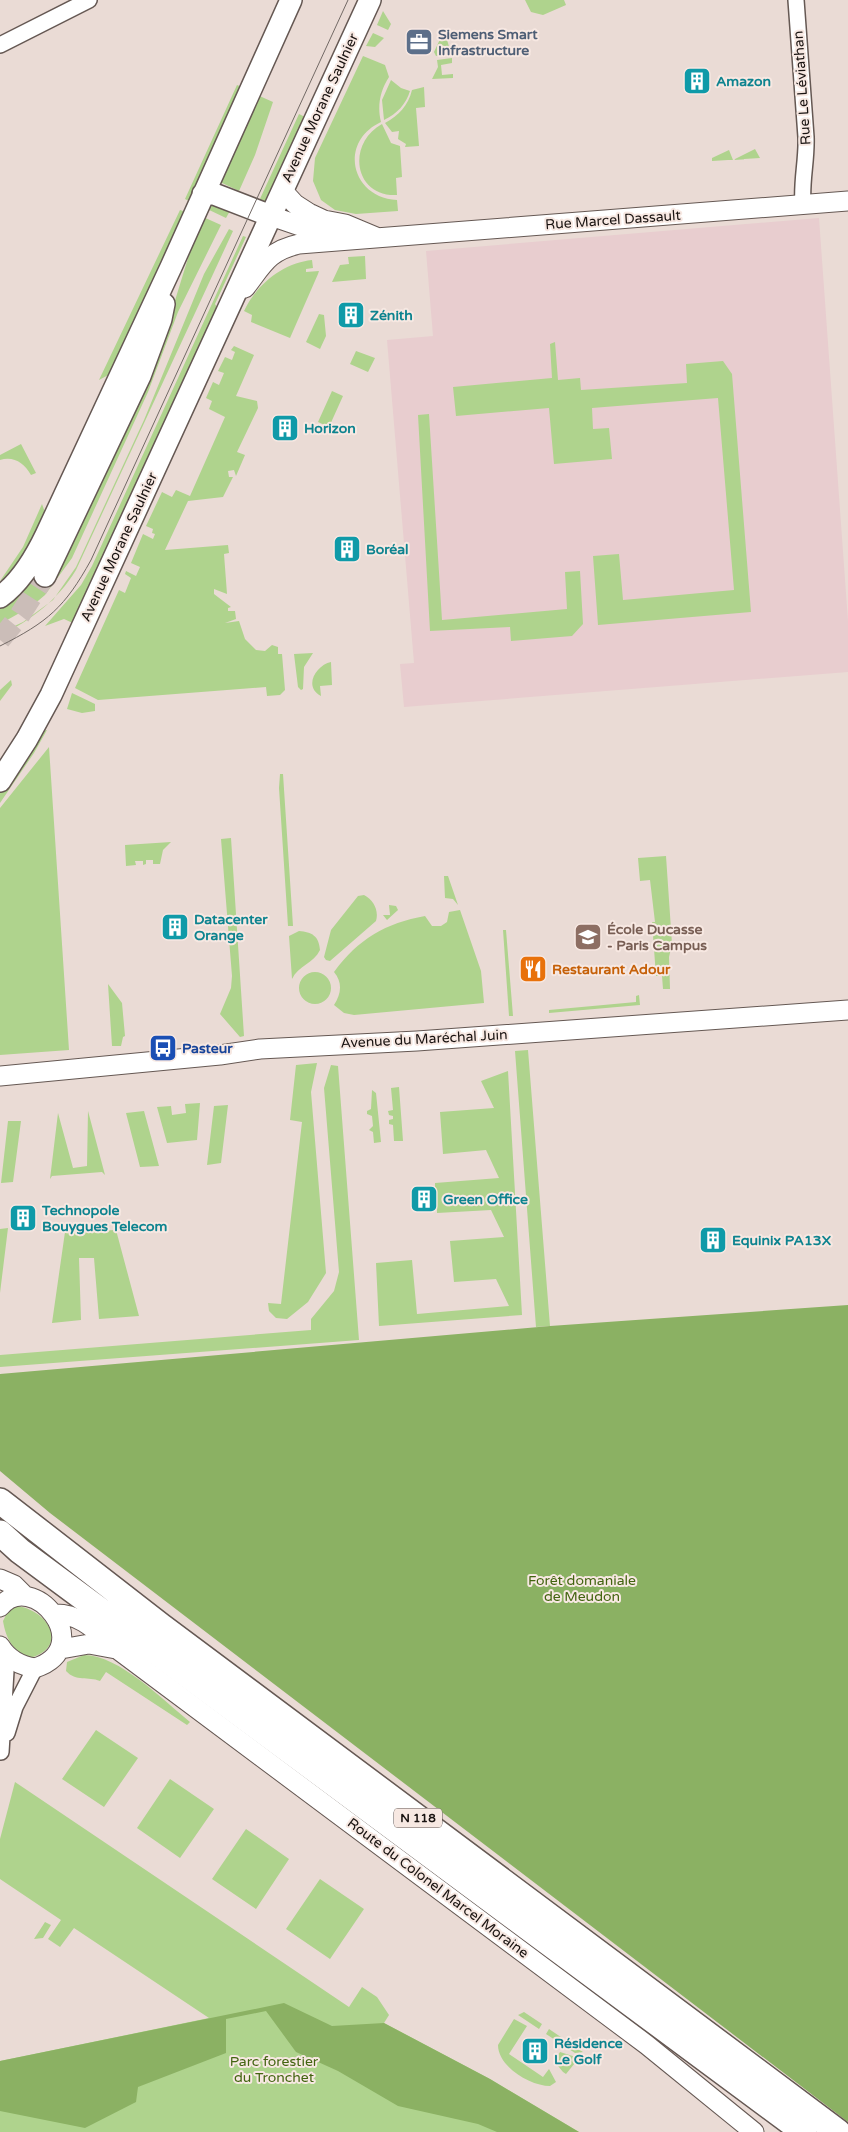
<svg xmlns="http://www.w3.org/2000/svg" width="848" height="2132" font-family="'Varela Round',sans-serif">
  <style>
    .industrial { fill: #e8cdcf }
    .green { fill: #afd38d }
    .forest { fill: #8bb163 }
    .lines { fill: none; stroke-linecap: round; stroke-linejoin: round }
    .secondary-tunnel { stroke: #cbbdb8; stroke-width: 21; stroke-dasharray: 21 11; stroke-linecap: butt }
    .minor-casing { stroke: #655853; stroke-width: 18 }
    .tertiary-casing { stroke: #655853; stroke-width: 21 }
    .secondary-casing { stroke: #655853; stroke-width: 24 }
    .trunk-casing { stroke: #655853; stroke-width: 28 }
    .minor { stroke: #fff; stroke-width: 15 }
    .tertiary { stroke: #fff; stroke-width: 19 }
    .secondary { stroke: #fff; stroke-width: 21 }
    .trunk { stroke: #fff; stroke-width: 25 }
    .tram { stroke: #726965; stroke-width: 1 }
    .labels { text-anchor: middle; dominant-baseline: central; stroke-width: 4; stroke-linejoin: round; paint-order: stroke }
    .shield { fill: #f7e8e2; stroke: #5c5350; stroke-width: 1 }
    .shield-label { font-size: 12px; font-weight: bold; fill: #191311 }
    .service-label { font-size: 14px; font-weight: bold; fill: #4e5e75; stroke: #f7e8e2; text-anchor: start }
    .culture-label { font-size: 14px; font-weight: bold; fill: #0d838f; stroke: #f7e8e2; text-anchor: start }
    .street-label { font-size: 14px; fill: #191311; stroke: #f7e8e2 }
    .education-label { font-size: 14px; font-weight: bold; fill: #785e54; stroke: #f7e8e2; text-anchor: start }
    .food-label { font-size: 14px; font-weight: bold; fill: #c56008; stroke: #f7e8e2; text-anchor: start }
    .transit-label { font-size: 14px; font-weight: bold; fill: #164399; stroke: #f7e8e2; text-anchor: start }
    .park-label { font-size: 14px; fill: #426410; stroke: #f7e8e2 }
  </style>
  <rect width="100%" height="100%" fill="#eadbd5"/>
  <path class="industrial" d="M819,218L848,621V672L404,707L400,664L414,663L387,340L433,336L426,251Z"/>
  <path class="green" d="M525,0H564L566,5L543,15L531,12Z
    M383,11L391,24L388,30L377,25Z
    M373,33L384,38L375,47L366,46Z
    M443,33L446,36L451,54L436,56L434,52Z
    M363,56L385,65L389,77C380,91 377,106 381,122C338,142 351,198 397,200L398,211L356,214L335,210L321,200L313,181L315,158Z
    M452,58V63L441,65L442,75L453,74V78L432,79L438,67L437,60Z
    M391,80L401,88L410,91C406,104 397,114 384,120L382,100Z
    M237,85L244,88L191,202L185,199Z
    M424,87L425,107L416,108L419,146L405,147L406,144L398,139L399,131L392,132L385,123C399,115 408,106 412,90Z
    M255,94L273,102L255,155L239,191L220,182Z
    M299,114L307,118L266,204L259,201Z
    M382,124L391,143L400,146L402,177L396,178L397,195C354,197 346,144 382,124Z
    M755,149L760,158L712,161V158L729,150L733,160Z
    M212,204L232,207L226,218L205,208Z
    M180,210L186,212L112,373L99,380Z
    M201,216L221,225L178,312L148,392L72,558L45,595L32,606L0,624V605L34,570L54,581L165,333Z
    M229,229L233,231L76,570C57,601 32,619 0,636V633L23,622L53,600L76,567L144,420L204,274Z
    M243,236L246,237L215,304L219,311L77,625L64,619L45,626L81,585L92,566Z
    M365,256L366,279L332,282L340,265L349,264L348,257Z
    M312,260L313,268L306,269V272L319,271L318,274L290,338L251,322L252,315L244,311C257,284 283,263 312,260Z
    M319,314L324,315L326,336L320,349L306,342Z
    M555,342L558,380L580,378L581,390L687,383L686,364L723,361L732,374L751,612L598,625L593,556L619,554L623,600L734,590L718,398L592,408L593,429L609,428L612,459L554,464L549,408L456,416L453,387L552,378L550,344Z
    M234,346L254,355L236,396L257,401L258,408L237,452L245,455L236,476L234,470L228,471L229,477H233L223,497L188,501L165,550L228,545L229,553L224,554L227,594L214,589V594L231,607L228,608V611H235L236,619L225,623L239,621L245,639L256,650L265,651L272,645L278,647V654H282L285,690L280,695L267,696L266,687L98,700L75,688L119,590L125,593L131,578L125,574L126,571L136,576L140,567L131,563L143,534L153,539L155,534L152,533L153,529L146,526L162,492L172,497L176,490L190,496L225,417L209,409L212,401L206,398L213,382L219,385L224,373L218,371L225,357L232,360L235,352L231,350Z
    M356,351L375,358L368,372L350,364Z
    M332,391L343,396L329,427L318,422Z
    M429,414L442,620L567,609L565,572L580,571L583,624L572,636L511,641L510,627L430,631L418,415Z
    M21,444L36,473L31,475C24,463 14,456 0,460V455Z
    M42,504L47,518L13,573L0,581L23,547Z
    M313,653L304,667L303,689L301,690L298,687L294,654Z
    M331,662L332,685L320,686L321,696C303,687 316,665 331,662Z
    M11,680L12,685L0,701V690Z
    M72,693L95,704V711L82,713L67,709Z
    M47,730L34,753L0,803V792L43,731Z
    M49,747L69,1050L0,1055V808Z
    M280,774H283L293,926H288L279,788Z
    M231,838L244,1036L240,1037L220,1014L231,988L232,976L221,839Z
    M171,842L163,850L160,864H153V860H146V864L143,865V861H135L136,865L126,866L125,845Z
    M666,856L672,944L669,957L670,989H663L662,976H656L652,922H655L650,880L640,881L638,858Z
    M444,876H448L458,905L453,899L445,898Z
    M358,896L364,895C374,900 379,911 376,921L330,961L326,960L324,957L331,930Z
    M389,905L396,906L398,910L387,920L383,915H390Z
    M460,910L481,971L484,1003L354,1015L344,1013L334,1005C341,994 343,983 334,972C358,939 386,923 425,916L432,926H441L447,922L449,912Z
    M503,930H506L513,1016H509Z
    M299,931C312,932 319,936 320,950C314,963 298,966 292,979L289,936Z
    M299 988a16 16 0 1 1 32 0a16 16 0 1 1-32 0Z
    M108,984L122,1003L125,1036L123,1037L121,1046H112Z
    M639,995L640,1005L549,1013V1010L636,1002V996Z
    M528,1050L550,1326L536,1327L515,1051Z
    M317,1063L311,1092L326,1273L308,1302L287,1319L276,1318L269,1311L268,1303L281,1304L302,1122L290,1120L296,1065Z
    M331,1065L338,1066L359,1340L0,1367V1355L311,1330V1319L334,1291L339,1272L324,1088Z
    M508,1071L522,1315L379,1326L376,1263L412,1260L417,1314L509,1306L496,1279L454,1282L450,1241L504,1237L491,1210L437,1213V1208L430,1209L429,1189L435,1188V1183L499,1178L486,1150L443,1154L440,1112L494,1108L481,1081Z
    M399,1087L403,1141H394L393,1125L389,1124V1120L393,1119V1116L389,1115L388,1111L393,1110L391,1088Z
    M372,1090L376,1093L381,1142L374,1143L373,1132L369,1130L373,1126L372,1116L367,1114V1111L371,1109Z
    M200,1103L197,1140L167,1143L157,1107L171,1106L172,1115L186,1113L185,1104Z
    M228,1105L221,1163L207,1165L214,1106Z
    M88,1111L105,1175L102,1172L52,1176L50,1179L58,1113L73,1168L87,1166Z
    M144,1111L159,1166L140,1167L126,1113Z
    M8,1121H21L13,1182L1,1183Z
    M8,1228L0,1293V1229Z
    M116,1230L139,1316L99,1319L94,1258H79L81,1320L52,1323L65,1232Z
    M16,1606C48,1609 70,1647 30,1658C13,1651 6,1639 3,1621L8,1611Z
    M84,1655C119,1655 163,1700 190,1722L187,1725L106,1672L100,1681C88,1676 76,1682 66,1671L67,1662Z
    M96,1730L138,1758L104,1807L62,1779Z
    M170,1779L214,1809L180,1858L137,1828Z
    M15,1782L349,2007L362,1987L377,1997L389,2015L384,2023L490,2079L579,2132H0V2061L209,2018L74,1928L60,1947L48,1939L61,1920L0,1879V1839Z
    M246,1829L289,1859L256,1909L212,1879Z
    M320,1879L364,1909L330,1959L286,1929Z
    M45,1922L51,1925L43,1938L34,1939Z
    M524,2012L542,2024L539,2029L518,2015Z
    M514,2019L527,2026L509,2054L543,2077L549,2069L556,2082L550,2086C531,2086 498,2067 498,2045Z
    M549,2029L583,2052L575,2053L546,2034Z
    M560,2052L579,2058L566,2074L563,2072L554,2061Z"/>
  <path class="forest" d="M848,1305V2122L50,1513L0,1471V1374L550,1326Z
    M284,2003L332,2026L384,2023L490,2079L579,2132H497L478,2124L398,2106L338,2071L296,2052L266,2011L226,2019V2053L138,2087L136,2102L85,2128L0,2111V2061Z"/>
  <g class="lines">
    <path class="secondary-tunnel" d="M0,640L20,615L45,576"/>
    <g class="minor-casing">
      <path id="minor" d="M796,0L806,137C807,160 801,181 803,205
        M0,45L89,0
        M7,1733L15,1707L35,1668
        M1,1752L7,1655"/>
    </g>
    <g class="tertiary-casing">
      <path id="tertiary" d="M283,191L295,204L309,213L324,220L345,224L376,237
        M271,216L306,228L335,231
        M245,288C263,265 268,251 299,244L848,201
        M0,1076L220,1055L260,1049L417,1041L848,1010
        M0,1579L14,1585L24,1595
        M0,1607C32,1567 99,1647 35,1668C21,1666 8,1659 0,1646
        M54,1614C81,1613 98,1633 117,1649L647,2045L754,2132
        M61,1649L89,1644L116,1649"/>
    </g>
    <g class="secondary-casing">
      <path id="secondary" d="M203,194H214L271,216
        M45,576L140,376L161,319L164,304
        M0,597C21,582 35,558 46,535L171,267L291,0
        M0,781L27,739L51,695L370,0"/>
    </g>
    <g class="trunk-casing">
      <path id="trunk" d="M0,1501L161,1626L838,2132
        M0,1533L20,1551L804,2132"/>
    </g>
    <use href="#minor" class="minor"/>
    <use href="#tertiary" class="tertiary"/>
    <use href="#secondary" class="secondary"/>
    <use href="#trunk" class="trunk"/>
    <path class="tram" d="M0,646C48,622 65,607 91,560L348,0"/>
  </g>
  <defs>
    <g id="office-square" transform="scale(1.4375)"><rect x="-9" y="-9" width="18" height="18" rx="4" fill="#5c6f8a" stroke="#f7e8e2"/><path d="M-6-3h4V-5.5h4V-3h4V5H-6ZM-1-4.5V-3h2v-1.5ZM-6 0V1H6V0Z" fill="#fff"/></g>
    <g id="building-square" transform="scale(1.4375)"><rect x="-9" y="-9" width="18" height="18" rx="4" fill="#0f9aa8" stroke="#f7e8e2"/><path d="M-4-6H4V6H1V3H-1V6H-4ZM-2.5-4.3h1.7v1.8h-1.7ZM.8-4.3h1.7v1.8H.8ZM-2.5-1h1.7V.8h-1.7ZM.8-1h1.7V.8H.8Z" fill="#fff"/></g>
    <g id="university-square" transform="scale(1.4375)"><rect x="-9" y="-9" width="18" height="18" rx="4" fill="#8d6e63" stroke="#f7e8e2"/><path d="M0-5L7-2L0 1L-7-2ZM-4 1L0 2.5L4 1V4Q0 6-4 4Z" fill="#fff"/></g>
    <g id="restaurant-square" transform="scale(1.4375)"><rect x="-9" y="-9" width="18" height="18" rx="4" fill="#e8710a" stroke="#f7e8e2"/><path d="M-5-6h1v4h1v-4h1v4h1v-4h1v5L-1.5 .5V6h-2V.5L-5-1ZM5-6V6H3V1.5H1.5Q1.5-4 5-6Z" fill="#fff"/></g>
    <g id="bus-square" transform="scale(1.4375)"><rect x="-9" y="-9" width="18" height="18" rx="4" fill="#1a4fb4" stroke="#f7e8e2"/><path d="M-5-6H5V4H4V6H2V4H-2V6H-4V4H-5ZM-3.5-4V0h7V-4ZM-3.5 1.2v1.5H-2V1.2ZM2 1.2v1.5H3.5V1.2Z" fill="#fff"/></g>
  </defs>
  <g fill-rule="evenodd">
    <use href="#office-square" x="419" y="42"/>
    <use href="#building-square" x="697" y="81"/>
    <use href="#building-square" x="351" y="315"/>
    <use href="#building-square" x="285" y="428"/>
    <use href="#building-square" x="347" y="549"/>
    <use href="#building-square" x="175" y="927"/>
    <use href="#university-square" x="588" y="937"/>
    <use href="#restaurant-square" x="533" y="969"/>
    <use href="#bus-square" x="163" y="1048"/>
    <use href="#building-square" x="424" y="1199"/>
    <use href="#building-square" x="23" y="1218"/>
    <use href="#building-square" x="713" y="1240"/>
    <use href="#building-square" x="535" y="2051"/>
  </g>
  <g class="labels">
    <rect class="shield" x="394" y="1808.5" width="48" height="19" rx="4"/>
    <g class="shield-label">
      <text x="418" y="1818">N 118</text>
    </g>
    <g class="service-label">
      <text x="438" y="34">Siemens Smart<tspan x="438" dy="16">Infrastructure</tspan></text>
    </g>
    <g class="culture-label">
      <text x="716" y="81">Amazon</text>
      <text x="370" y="315">Zénith</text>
      <text x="304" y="428">Horizon</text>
      <text x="366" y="549">Boréal</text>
      <text x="194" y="919">Datacenter<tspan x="194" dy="16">Orange</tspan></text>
      <text x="443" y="1199">Green Office</text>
      <text x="42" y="1210">Technopole<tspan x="42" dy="16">Bouygues Telecom</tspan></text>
      <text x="732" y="1240">Equinix PA13X</text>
      <text x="554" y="2043">Résidence<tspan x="554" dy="16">Le Golf</tspan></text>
    </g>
    <g class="street-label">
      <text transform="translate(802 88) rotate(-94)">Rue Le Léviathan</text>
      <text transform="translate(320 108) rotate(-65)">Avenue Morane Saulnier</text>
      <text transform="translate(613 220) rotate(-4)">Rue Marcel Dassault</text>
      <text transform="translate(119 547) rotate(-65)">Avenue Morane Saulnier</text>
      <text transform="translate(424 1039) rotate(-3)">Avenue du Maréchal Juin</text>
      <text transform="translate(438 1888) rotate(37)">Route du Colonel Marcel Moraine</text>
    </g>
    <g class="education-label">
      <text x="607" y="929">École Ducasse<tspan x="607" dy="16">- Paris Campus</tspan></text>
    </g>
    <g class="food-label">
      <text x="552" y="969">Restaurant Adour</text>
    </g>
    <g class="transit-label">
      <text x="182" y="1048">Pasteur</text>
    </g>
    <g class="park-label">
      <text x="582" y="1580">Forêt domaniale<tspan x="582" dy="16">de Meudon</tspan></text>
      <text x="274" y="2061">Parc forestier<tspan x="274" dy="16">du Tronchet</tspan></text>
    </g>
  </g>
</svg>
